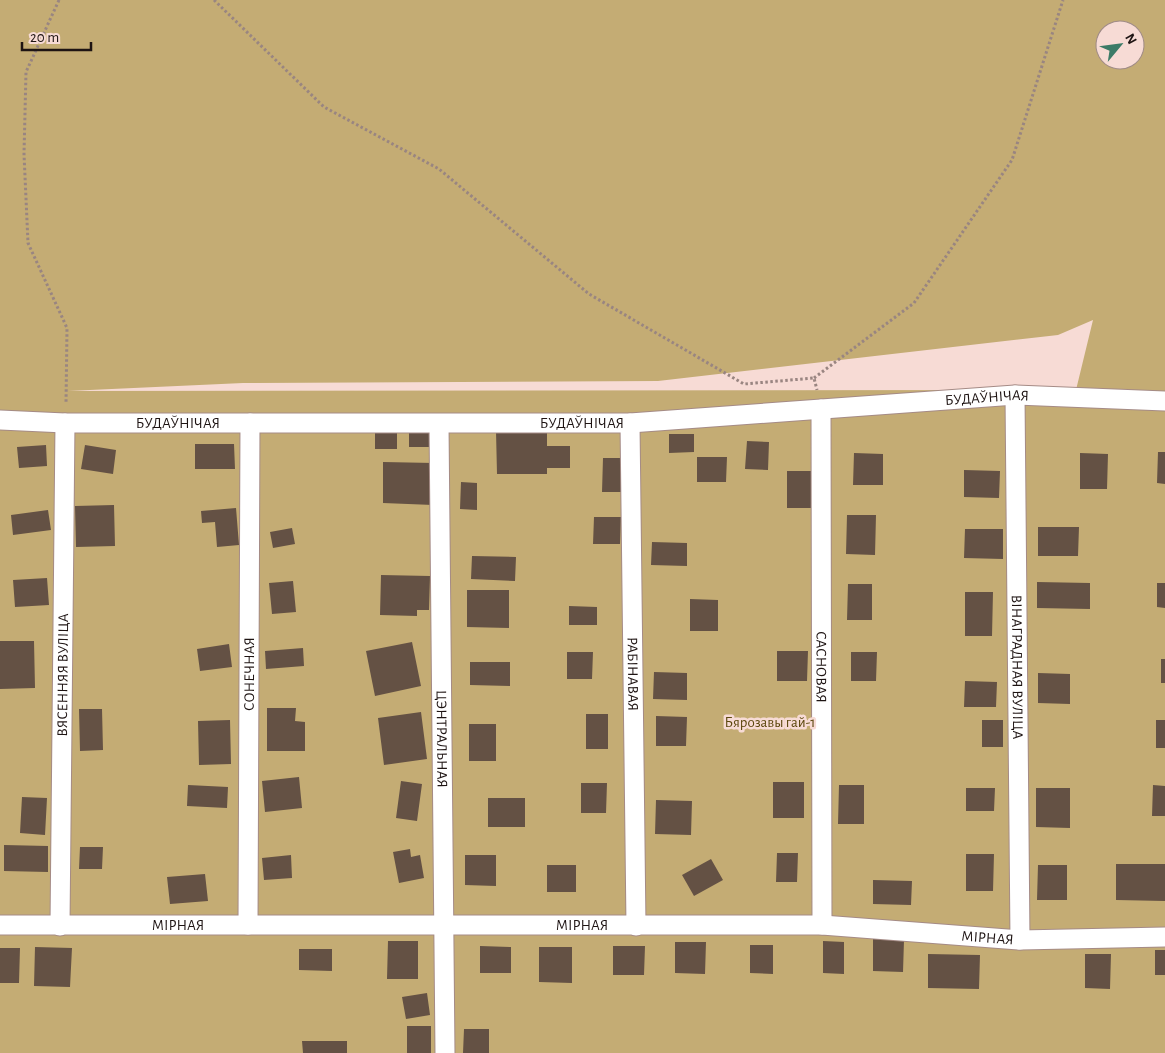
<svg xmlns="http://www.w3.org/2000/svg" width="1165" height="1053" font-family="'Alegreya Sans',sans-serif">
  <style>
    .green { fill: #c4ac74; fill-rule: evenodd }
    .building { fill: #645144 }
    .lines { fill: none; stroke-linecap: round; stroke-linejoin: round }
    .street-casing { stroke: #a58b86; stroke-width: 21 }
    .path { stroke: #998581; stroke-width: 3; stroke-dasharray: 2.5 2.5; stroke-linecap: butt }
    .street { stroke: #fff; stroke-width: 19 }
    .labels { text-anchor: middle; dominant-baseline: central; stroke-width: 5; stroke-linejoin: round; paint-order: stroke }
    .street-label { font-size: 15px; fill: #1e1413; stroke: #f7dbd5 }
    .park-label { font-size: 15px; fill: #5d480f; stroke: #f7dbd5 }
  </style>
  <rect width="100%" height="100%" fill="#f7dbd5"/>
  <path class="green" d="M0,0H1165V1053H0ZM1105,30H1135V60H1105ZM1093,320L1076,390L68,391L243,383L658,381L1058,335Z"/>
  <path class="building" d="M409,429H433V447H409Z
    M397,430V449H375V431Z
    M547,430V446H570V468H547V474H497L496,431Z
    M669,434H694V452L669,453Z
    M747,441L769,442L768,470L745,469Z
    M195,444H234L235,469H195Z
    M46,445L47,466L19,468L17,447Z
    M85,445L116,450L113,474L81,469Z
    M1158,452H1165V484L1157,483Z
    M854,453L883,454V485H853Z
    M1080,453L1108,454L1107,489H1080Z
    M697,457H727L726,482H697Z
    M603,458H626V492H602Z
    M383,462L434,463L433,505L383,503Z
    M964,470L1000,471L999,498L964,497Z
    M787,471H815V508H787Z
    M461,482L477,483V510L460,509Z
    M114,505L115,546L76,547L75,506Z
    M236,508L239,545L217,547L215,522L202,523L201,511Z
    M48,510L51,530L13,535L11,515Z
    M847,515H876L875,555L846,554Z
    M594,517H621L620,544H593Z
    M1038,527H1079L1078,556H1038Z
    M292,528L295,544L273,548L270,532Z
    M965,529H1003V559L964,558Z
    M652,542L687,543V566L651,565Z
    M472,556L516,557L515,581L471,579Z
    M381,575L430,576L429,610H417V616L380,615Z
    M47,578L49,605L15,607L13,580Z
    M293,581L296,612L272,614L269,583Z
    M1037,582L1090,583V609L1037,608Z
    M1157,583H1165V608L1157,607Z
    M848,584H872V620H847Z
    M467,590H509V628L467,627Z
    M965,592H993L992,636H965Z
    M690,599L718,600V631H690Z
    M569,606L597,607V625H569Z
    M0,641H34L35,688L0,689Z
    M412,642L421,686L375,696L366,651Z
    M229,644L232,667L200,671L197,649Z
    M303,648L304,666L266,669L265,651Z
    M777,651H808L807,681H777Z
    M567,652H593L592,679H567Z
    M851,652H877L876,681H851Z
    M1161,659H1165V683H1161Z
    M470,662H510V686L470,685Z
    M654,672L687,673V700L653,699Z
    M1038,673L1070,674V704L1038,703Z
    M965,681L997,682L996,707H964Z
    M267,708H296L295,721L305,722V751H267Z
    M79,709H102L103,750L80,751Z
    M421,712L427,759L384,765L378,718Z
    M586,714H608V749H586Z
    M656,716L687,717L686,746H656Z
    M230,720L231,764L199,765L198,721Z
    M982,720H1003V747H982Z
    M1156,720H1165V748H1156Z
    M469,724H496V761H469Z
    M299,777L302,808L265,812L262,781Z
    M401,781L422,784L417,821L396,818Z
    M773,782H804V818H773Z
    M581,783H607L606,813H581Z
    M188,785L228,787L227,808L187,806Z
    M839,785H864V824H838Z
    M1153,785L1165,786V816H1152Z
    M966,788H995L994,811H966Z
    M1036,788H1070V828L1036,827Z
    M22,797L47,798L45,835L20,833Z
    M488,798H525V827H488Z
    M656,800L692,801L691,835L655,834Z
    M4,845L48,846V872L4,871Z
    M80,847H103L102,869H79Z
    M410,849L411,857L420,855L424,878L399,883L393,852Z
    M777,853H798L797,882H776Z
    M966,854H994L993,891H966Z
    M291,855L292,878L264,880L262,858Z
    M465,855H496V886L465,885Z
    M711,859L723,880L694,896L682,875Z
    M1116,864H1165V901L1116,900Z
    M547,865H576V892H547Z
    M1038,865H1067V900H1037Z
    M205,874L208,901L170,904L167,877Z
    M873,880L912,881L911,905L873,904Z
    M873,939L904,940L903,972L873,971Z
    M388,941H418V979H387Z
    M823,941L844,942V974L823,973Z
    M675,942H706L705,974L675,973Z
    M750,945H773V974L750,973Z
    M480,946L511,947V973H480Z
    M613,946H645L644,975H613Z
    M35,947L72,948L70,987L34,986Z
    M539,947H572V983L539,982Z
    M0,948H20L19,983H0Z
    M299,949H332V971L299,970Z
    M1155,950H1165V975H1155Z
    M928,954L980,955L979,989L928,988Z
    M1085,954H1111L1110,989L1085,988Z
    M427,993L430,1015L406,1019L402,997Z
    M407,1026H431V1053H407Z
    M464,1029H489V1053H463Z
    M302,1041H347V1053H303Z"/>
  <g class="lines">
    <g class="street-casing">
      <g id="street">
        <path id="s1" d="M1015,395L1020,940"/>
        <path id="s2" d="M821,409L822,925"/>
        <path id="s3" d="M0,420L65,423H630L1015,395L1165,401"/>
        <path id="s4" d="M630,423L636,926"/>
        <path id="s5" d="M439,424L445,1053"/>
        <path id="s6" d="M0,925H822L1020,940L1165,937"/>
        <path id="s7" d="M248,925L250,423"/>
        <path id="s8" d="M60,926L65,423"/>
      </g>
    </g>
    <path class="path" d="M59,0L26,72L24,154L28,243L67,328L66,404
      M214,0L324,107L439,169L589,294L744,384L814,378L817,390
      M814,378L914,303L1012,160L1063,0"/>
    <use href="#street" class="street"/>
  </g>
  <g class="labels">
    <g class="street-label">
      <text stroke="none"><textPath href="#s3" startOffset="988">БУДАЎНІЧАЯ</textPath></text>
      <text stroke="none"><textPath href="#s3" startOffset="178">БУДАЎНІЧАЯ</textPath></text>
      <text stroke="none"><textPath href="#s3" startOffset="582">БУДАЎНІЧАЯ</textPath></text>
      <text stroke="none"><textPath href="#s2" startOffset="258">САСНОВАЯ</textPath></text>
      <text stroke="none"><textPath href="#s1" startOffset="272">ВІНАГРАДНАЯ ВУЛІЦА</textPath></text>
      <text stroke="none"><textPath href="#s8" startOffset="251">ВЯСЕННЯЯ ВУЛІЦА</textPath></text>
      <text stroke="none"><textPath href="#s7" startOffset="251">СОНЕЧНАЯ</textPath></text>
      <text stroke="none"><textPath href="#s4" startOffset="251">РАБІНАВАЯ</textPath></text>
      <text stroke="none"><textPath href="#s5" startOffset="315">ЦЭНТРАЛЬНАЯ</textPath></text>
      <text stroke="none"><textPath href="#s6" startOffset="178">МІРНАЯ</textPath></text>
      <text stroke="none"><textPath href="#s6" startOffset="582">МІРНАЯ</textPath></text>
      <text stroke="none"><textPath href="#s6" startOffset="988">МІРНАЯ</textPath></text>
    </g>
    <g class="park-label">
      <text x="770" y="722">Бярозавы гай-1</text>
    </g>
  </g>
  <g transform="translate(1120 45) rotate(61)"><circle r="24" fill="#f7dbd5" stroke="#a08b87"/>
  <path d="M0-4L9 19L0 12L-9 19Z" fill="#3c7b67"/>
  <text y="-8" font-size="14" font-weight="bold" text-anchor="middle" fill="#1e1413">N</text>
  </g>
  <path d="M22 42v8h69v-8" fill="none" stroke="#1e1413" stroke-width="2.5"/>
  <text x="30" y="42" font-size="15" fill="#1e1413" stroke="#f7dbd5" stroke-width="4" paint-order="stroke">20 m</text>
</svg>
